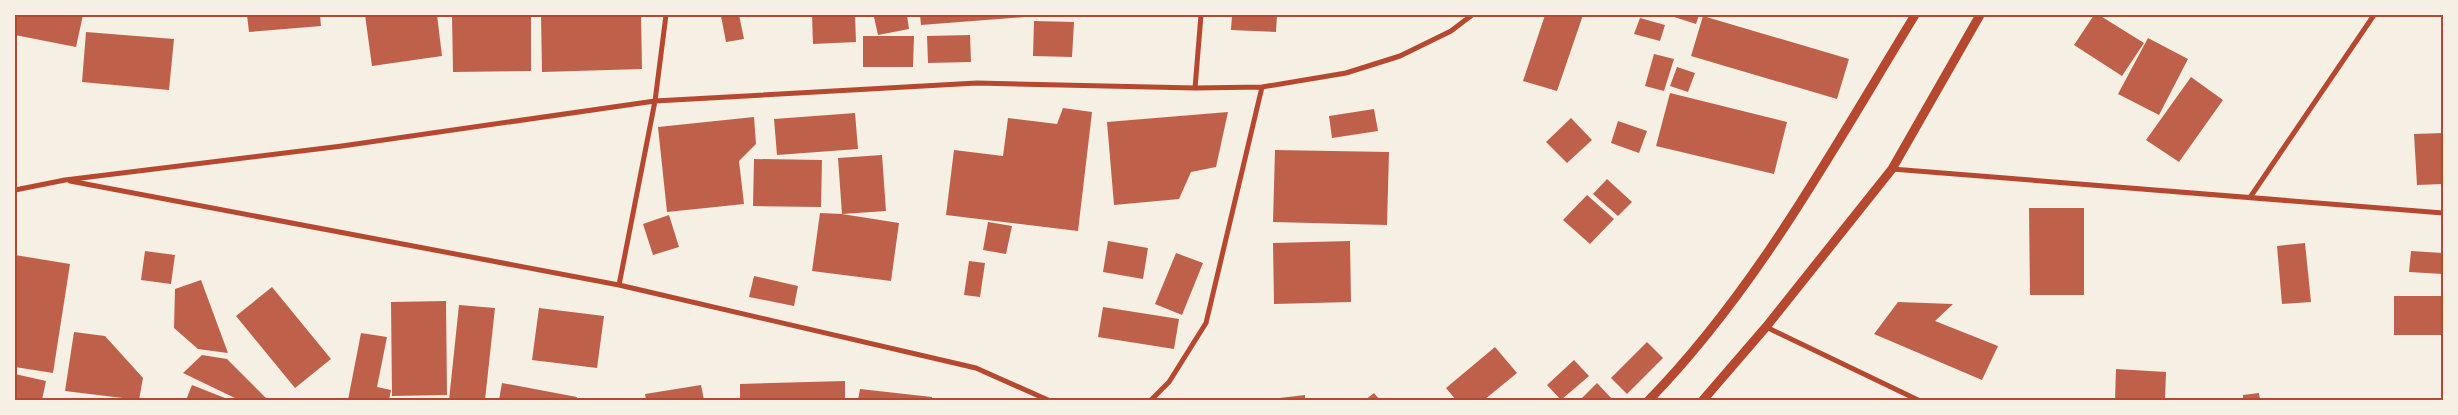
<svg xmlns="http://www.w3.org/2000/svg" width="2458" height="415" font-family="'Golos Text',sans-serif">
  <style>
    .building { fill: #bf614a }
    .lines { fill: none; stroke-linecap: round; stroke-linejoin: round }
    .minor { stroke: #b5482f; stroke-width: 5 }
    .tertiary { stroke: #b5482f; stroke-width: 9 }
    .neatline { fill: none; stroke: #b5482f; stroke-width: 2 }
  </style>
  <rect width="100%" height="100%" fill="#f6efe4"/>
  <path class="building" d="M15,15H83L76,47L15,35Z
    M247,15H320L321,26L249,32Z
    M365,15H437L442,56L372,66Z
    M452,15H531V71L453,72Z
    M541,15H641L642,69L542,72Z
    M739,15L744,39L726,42L721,16Z
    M812,15H855L856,42L813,44Z
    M889,15H907L909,29L878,35L874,17Z
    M920,15H1024L1025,17L921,25Z
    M1232,15H1277L1276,32L1231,30Z
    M1545,15H1583L1557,91L1523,81Z
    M1668,15H1699L1696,24Z
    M2094,15H2099L2144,43L2122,76L2074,45Z
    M1703,16L1849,59L1837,99L1691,56Z
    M1640,18L1665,25L1660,41L1634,34Z
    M1034,21L1074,22L1072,57L1033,56Z
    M86,32L174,39L169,90L82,82Z
    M970,35L971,62L928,63L927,36Z
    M863,36H914L913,67H863Z
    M2148,38L2188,59L2159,115L2118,94Z
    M1654,54L1674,59L1664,91L1645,86Z
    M1677,67L1695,73L1688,92L1670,86Z
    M2191,77L2223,100L2179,162L2146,140Z
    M1670,93L1787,122L1774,174L1656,146Z
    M1063,108L1092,112L1078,231L946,215L954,150L1003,156L1008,118L1057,124Z
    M1374,109L1378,131L1332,138L1329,116Z
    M1228,112L1216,167L1191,172L1179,199L1114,205L1107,122Z
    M855,113L858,149L777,155L774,119Z
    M754,117L756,144L739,161L744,204L667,212L658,127Z
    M1571,118L1592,140L1567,163L1546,142Z
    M1618,121L1647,131L1639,153L1611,143Z
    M2443,133V184L2417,185L2414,134Z
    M1275,150L1389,152L1387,225L1273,222Z
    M882,155L886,211L842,214L899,223L891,281L812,271L820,213L842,214L838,158Z
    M754,159L822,160L821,207L753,206Z
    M1607,179L1632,202L1618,216L1593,194Z
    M1587,195L1614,219L1590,244L1563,220Z
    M2029,208H2084V295H2030Z
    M669,215L679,247L653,255L643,224Z
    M988,222L1012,226L1006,254L983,250Z
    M1108,241L1148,248L1143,279L1103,272Z
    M1350,241L1351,302L1274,304L1273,243Z
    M2305,243L2311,302L2282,304L2277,246Z
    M145,251L175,255L171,284L141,280Z
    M2411,251L2443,253V274L2409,272Z
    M1176,253L1203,263L1182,315L1155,304Z
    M15,255L70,264L53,373L15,367Z
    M969,261L985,263L980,297L964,295Z
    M754,276L798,286L794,306L749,297Z
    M201,280L228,353L198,349L174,328L175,289Z
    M272,287L331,359L295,388L236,316Z
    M2394,296H2443V335H2394Z
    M446,301L447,395L392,396L391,302Z
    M1898,302L1953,304L1935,321L1998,346L1982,380L1874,334Z
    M459,305L495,308L485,400H449Z
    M1103,307L1179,319L1174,349L1098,337Z
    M539,308L604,316L597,368L532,360Z
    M74,332L105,336L143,378L139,400L65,391Z
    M361,333L387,337L377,387L391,390L389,400H348Z
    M1647,342L1663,358L1627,394L1611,378Z
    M1495,347L1517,373L1484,400H1456L1446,388Z
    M202,355L227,359L268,400H239L183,373Z
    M1574,360L1589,376L1561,400L1547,385Z
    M2116,369L2166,372L2165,400H2115Z
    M15,374L46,381L42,400H15Z
    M845,381V400H740V384Z
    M502,383L577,397L576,400H499Z
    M1597,383L1613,400H1580Z
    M192,385L230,400H186Z
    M701,385L704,400H646L645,394Z
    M860,389L932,397V400H858Z
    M1374,393L1380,400H1365Z
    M2259,393L2260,400H2243V395Z
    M1305,395V400H1271V399Z"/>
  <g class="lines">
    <path class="minor" d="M1195,88L1201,15
      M1892,169L2443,213
      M70,181L619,285L976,368L1048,400
      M15,190L65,180L342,146L655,101L977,83L1195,88L1262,87L1346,73L1400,56L1451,31L1472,15
      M2251,196L2374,15
      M619,285L655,101L666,15
      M1766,327L1918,400
      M1151,400L1169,382L1206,323L1262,87"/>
    <path class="tertiary" d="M1649,400C1758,288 1834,147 1915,15
      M1703,400L1766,327L1892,169L1980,15"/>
  </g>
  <rect width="2458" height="415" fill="none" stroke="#f6efe4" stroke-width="32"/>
  <rect x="16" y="16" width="2426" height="383" class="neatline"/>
</svg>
